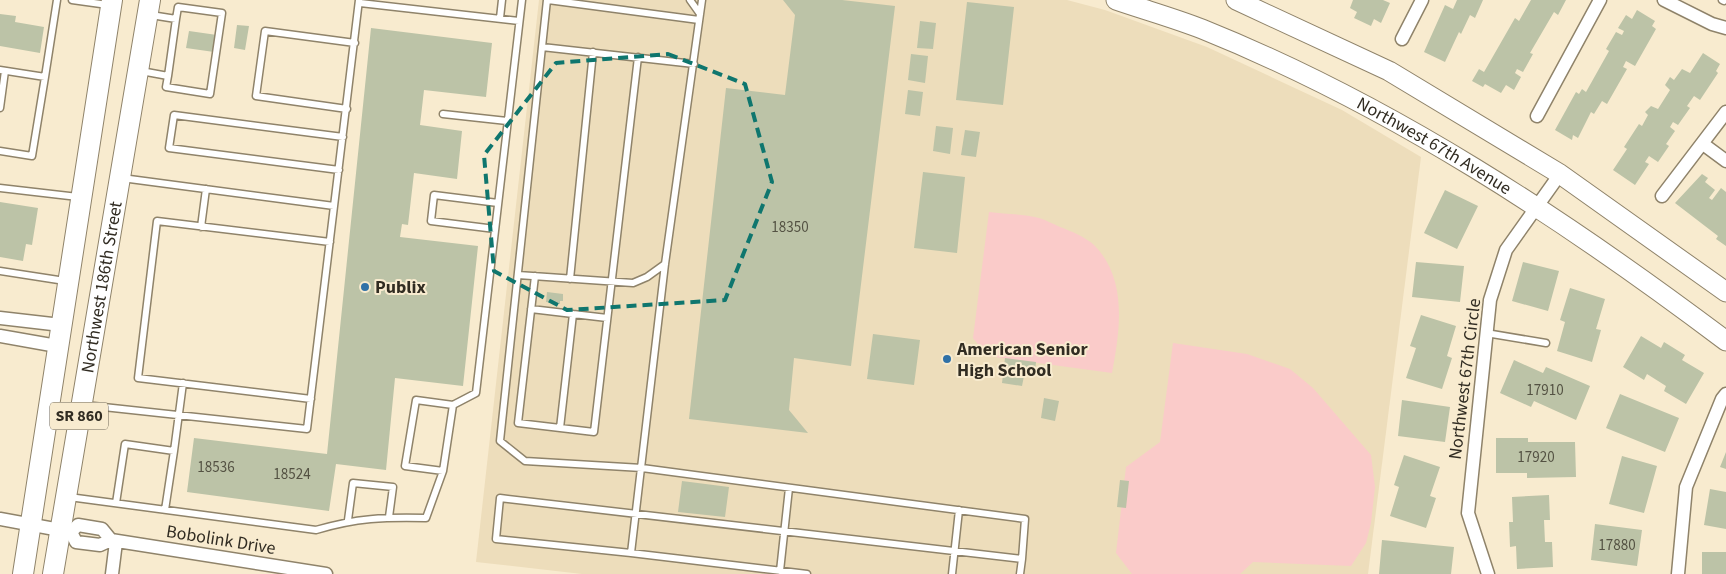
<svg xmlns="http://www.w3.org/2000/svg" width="1726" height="574" font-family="'Source Sans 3',sans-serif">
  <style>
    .built { fill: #edddbb }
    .green { fill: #facbc9 }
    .building { fill: #bcc3a7 }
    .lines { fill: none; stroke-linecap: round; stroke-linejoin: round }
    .lane-casing { stroke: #8f836a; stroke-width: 9 }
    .street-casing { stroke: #8f836a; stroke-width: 15 }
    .secondary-casing { stroke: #8f836a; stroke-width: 21 }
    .primary-casing { stroke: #8f836a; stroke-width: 22 }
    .lane { stroke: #fff; stroke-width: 6 }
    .street { stroke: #fff; stroke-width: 12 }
    .secondary { stroke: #fff; stroke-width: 19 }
    .primary { stroke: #fff; stroke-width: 20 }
    .marked { fill: none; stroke: #0f766e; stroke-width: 4; stroke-dasharray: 10 6; stroke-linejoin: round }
    .poi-dot { fill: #3071a7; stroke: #f8ebcf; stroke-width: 2 }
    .labels { text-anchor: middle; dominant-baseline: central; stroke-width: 4; stroke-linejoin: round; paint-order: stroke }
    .number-label { font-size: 15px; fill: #545243 }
    .shield { fill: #f8ebcf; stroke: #6d6556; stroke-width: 1 }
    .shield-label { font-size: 16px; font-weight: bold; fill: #312c22 }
    .street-label { font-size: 18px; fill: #312c22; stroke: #f8ebcf }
    .poi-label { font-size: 18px; font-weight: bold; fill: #312c22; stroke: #f8ebcf; text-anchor: start }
  </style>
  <rect width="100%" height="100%" fill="#f8ebcf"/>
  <path class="built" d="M539,0H1067L1105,10L1207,47L1342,110L1421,157L1368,574H582L476,562Z"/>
  <path class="green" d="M989,212C1005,214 1023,214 1039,218C1046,220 1053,224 1060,227C1071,231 1085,237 1094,245C1128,279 1120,331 1112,373L987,356L973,338Z
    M1173,343L1247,354L1290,369L1313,388L1371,455L1375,487L1371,523L1366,543L1351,566L1253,562L1240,574H1132L1116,553L1126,467L1160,442Z"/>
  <path class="building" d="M783,0H842L895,6L851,366L794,358L789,410L808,433L689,419L726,88L785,95L795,15Z
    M1353,0H1383L1390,3L1381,23L1374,19L1371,26L1354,18L1357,12L1350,8Z
    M1457,0H1483L1475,18L1470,15L1461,34L1459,32L1445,62L1424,52L1445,5L1453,9Z
    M1531,0H1566L1558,15L1554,12L1530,53L1533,54L1523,72L1517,69L1515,73L1521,77L1514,90L1506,85L1501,93L1485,84L1483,87L1472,81L1479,69L1484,72L1515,18L1519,21Z
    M967,2L1014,7L1003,105L956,100Z
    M1637,10L1655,21L1652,26L1656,29L1635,66L1626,61L1623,67L1627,69L1607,104L1602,101L1594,114L1591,112L1578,138L1573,135L1572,140L1555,130L1576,92L1579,94L1582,89L1586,92L1609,51L1606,49L1616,32L1622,35L1624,31L1618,28L1626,15L1632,19Z
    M0,14L16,16L15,22L44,27L40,53L0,46Z
    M920,21L936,23L933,49L917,48Z
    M237,25L249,26L245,50L234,48Z
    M371,28L492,43L486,97L424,90L420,125L462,131L457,179L414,173L408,225L402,224L400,237L478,246L463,386L395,378L386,470L336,464L329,511L187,492L194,438L327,454Z
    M189,31L217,35L214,52L186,48Z
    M1703,53L1720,64L1716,71L1718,73L1700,100L1694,96L1687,106L1690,108L1678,125L1673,122L1670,127L1675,131L1666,144L1669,146L1658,162L1649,156L1645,162L1649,164L1635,185L1613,170L1627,149L1624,147L1639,124L1642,126L1648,115L1645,112L1651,106L1658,109L1670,90L1665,85L1670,77L1674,80L1682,69L1690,73Z
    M911,54L928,56L925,83L908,80Z
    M908,90L923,92L920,116L905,114Z
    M936,126L953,128L950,154L933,151Z
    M965,130L980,132L976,157L961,155Z
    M923,172L965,177L957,253L914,248Z
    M1702,174L1708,178L1705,182L1715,190L1709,198L1712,200L1721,188L1726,192V246L1716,239L1718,236L1675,203Z
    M1445,190L1478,206L1457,249L1424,233Z
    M0,202L38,208L32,245L26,244L23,261L0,257Z
    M1416,262L1464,266L1460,302L1412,297Z
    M1523,262L1559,271L1548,311L1512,301Z
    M1570,288L1605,299L1596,329L1601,330L1592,362L1557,351L1565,322L1560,320Z
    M547,292L563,294V301H560V304L546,302Z
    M1421,315L1456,326L1447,356L1452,358L1442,389L1406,378L1416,348L1410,346Z
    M873,334L920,340L914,385L867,379Z
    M1641,336L1661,348L1664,342L1685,355L1682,360L1704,373L1686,404L1664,391L1666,386L1647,374L1644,380L1623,367Z
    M1005,358L1036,362L1035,372L1025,371L1022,386L1002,383Z
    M1514,360L1543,373L1546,367L1590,386L1576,420L1534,401L1531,407L1500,393Z
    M1620,394L1679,418L1665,452L1606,428Z
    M1044,398L1059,401L1055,421L1041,418Z
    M1402,400L1450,407L1445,442L1398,436Z
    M1496,438H1528V442H1575L1576,477L1527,478V473H1496Z
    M1726,452V469L1720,467Z
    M1404,455L1440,467L1430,496L1436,498L1426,528L1390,516L1399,487L1394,485Z
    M1622,456L1657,466L1644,513L1609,504Z
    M1120,480L1129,481L1126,508L1117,507Z
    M682,481L729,487L725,517L678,512Z
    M1710,489L1726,492V529L1704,525Z
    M1549,495L1550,520H1544L1545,542H1552L1553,567L1517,569L1516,546L1510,547L1509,522H1513L1512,497Z
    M1595,524L1642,530L1637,566L1591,560Z
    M1382,540L1454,547L1451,574H1379Z
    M1702,552H1726V574H1702Z"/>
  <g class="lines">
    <g class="lane-casing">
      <path id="lane" d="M72,0L108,5
        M547,0L500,441L525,461L642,468L1025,519L1022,559
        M548,0L699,20
        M690,0L700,14
        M702,0L665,264L631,553L807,574
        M1722,0L1724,1
        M360,3L519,21
        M500,18L502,0
        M542,47L694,64
        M0,70L45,77L32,156L0,151
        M141,71L168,76L176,19L151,15
        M168,76L166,87L210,94L222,13L178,7L176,19
        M45,77L57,0
        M0,108L5,71
        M347,109L256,96L265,31L355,43
        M443,114L507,121
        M339,170L169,148L174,115L343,137
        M122,178L334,206
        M0,188L78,197
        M201,227L206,189
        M495,229L431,221L434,195L498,203
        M0,271L65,281
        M518,275L633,283L647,277L665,264
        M535,276L518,423L594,432L638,57
        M570,279L593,52
        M531,309L573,314L560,428
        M573,314L607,318
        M1486,333L1546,343
        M311,399L138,378L157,221L330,242
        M85,405L307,429L359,0
        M453,405L476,393L522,0
        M174,451L183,383
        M69,497L316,530C357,518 384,517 426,518L443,471L453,405L416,400L405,466L443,471
        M116,503L125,444L174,451L165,510
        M348,520L353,483L393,487L389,517
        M631,553L496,539L500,498L1022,559L1020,574
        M780,571L789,488
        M952,574L959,510"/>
    </g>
    <g class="street-casing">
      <path id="street" d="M1664,0L1712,24L1726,28
        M1402,39L1422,0
        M1537,116L1600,0
        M1703,144L1726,161
        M1662,196L1726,112
        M0,318L61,325
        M0,336L57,346
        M0,519L71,532L78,525L102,529L111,540
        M71,532L76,542L100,545L111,540L326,574
        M112,574L116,542
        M1488,574L1468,513L1490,300L1506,250L1560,174
        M1678,574L1686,487L1722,399L1726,394"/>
    </g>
    <g class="secondary-casing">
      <g id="secondary">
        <path id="s1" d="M1116,0C1145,10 1174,18 1202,29C1391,105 1564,219 1726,341"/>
        <path d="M1236,0L1389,71L1560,174L1726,292"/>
      </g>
    </g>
    <g class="primary-casing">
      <g id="primary">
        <path d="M23,574L112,0"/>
        <path id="s2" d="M53,574L150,0"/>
      </g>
    </g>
    <use href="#lane" class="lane"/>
    <use href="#street" class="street"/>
    <use href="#secondary" class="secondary"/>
    <use href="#primary" class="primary"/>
  </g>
  <path class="marked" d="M668,54L745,84L772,182L725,300L567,310L494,271L484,155L556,63Z"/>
  <g class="poi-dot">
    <circle cx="365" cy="287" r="5"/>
    <circle cx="947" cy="359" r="5"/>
  </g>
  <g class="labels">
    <g class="number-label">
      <text x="790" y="227">18350</text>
      <text x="1545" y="390">17910</text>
      <text x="1536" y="457">17920</text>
      <text x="216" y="467">18536</text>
      <text x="292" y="474">18524</text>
      <text x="1617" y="545">17880</text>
    </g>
    <rect class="shield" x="50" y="402.5" width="58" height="27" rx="4"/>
    <g class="shield-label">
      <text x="79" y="416">SR 860</text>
    </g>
    <g class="street-label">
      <text stroke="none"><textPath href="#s1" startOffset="351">Northwest 67th Avenue</textPath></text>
      <text stroke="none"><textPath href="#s2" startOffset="291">Northwest 186th Street</textPath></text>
      <text transform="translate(1465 379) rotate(-83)">Northwest 67th Circle</text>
      <text transform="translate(221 540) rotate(9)">Bobolink Drive</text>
    </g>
    <g class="poi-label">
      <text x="375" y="287">Publix</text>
      <text x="957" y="349">American Senior<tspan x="957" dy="21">High School</tspan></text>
    </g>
  </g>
</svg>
